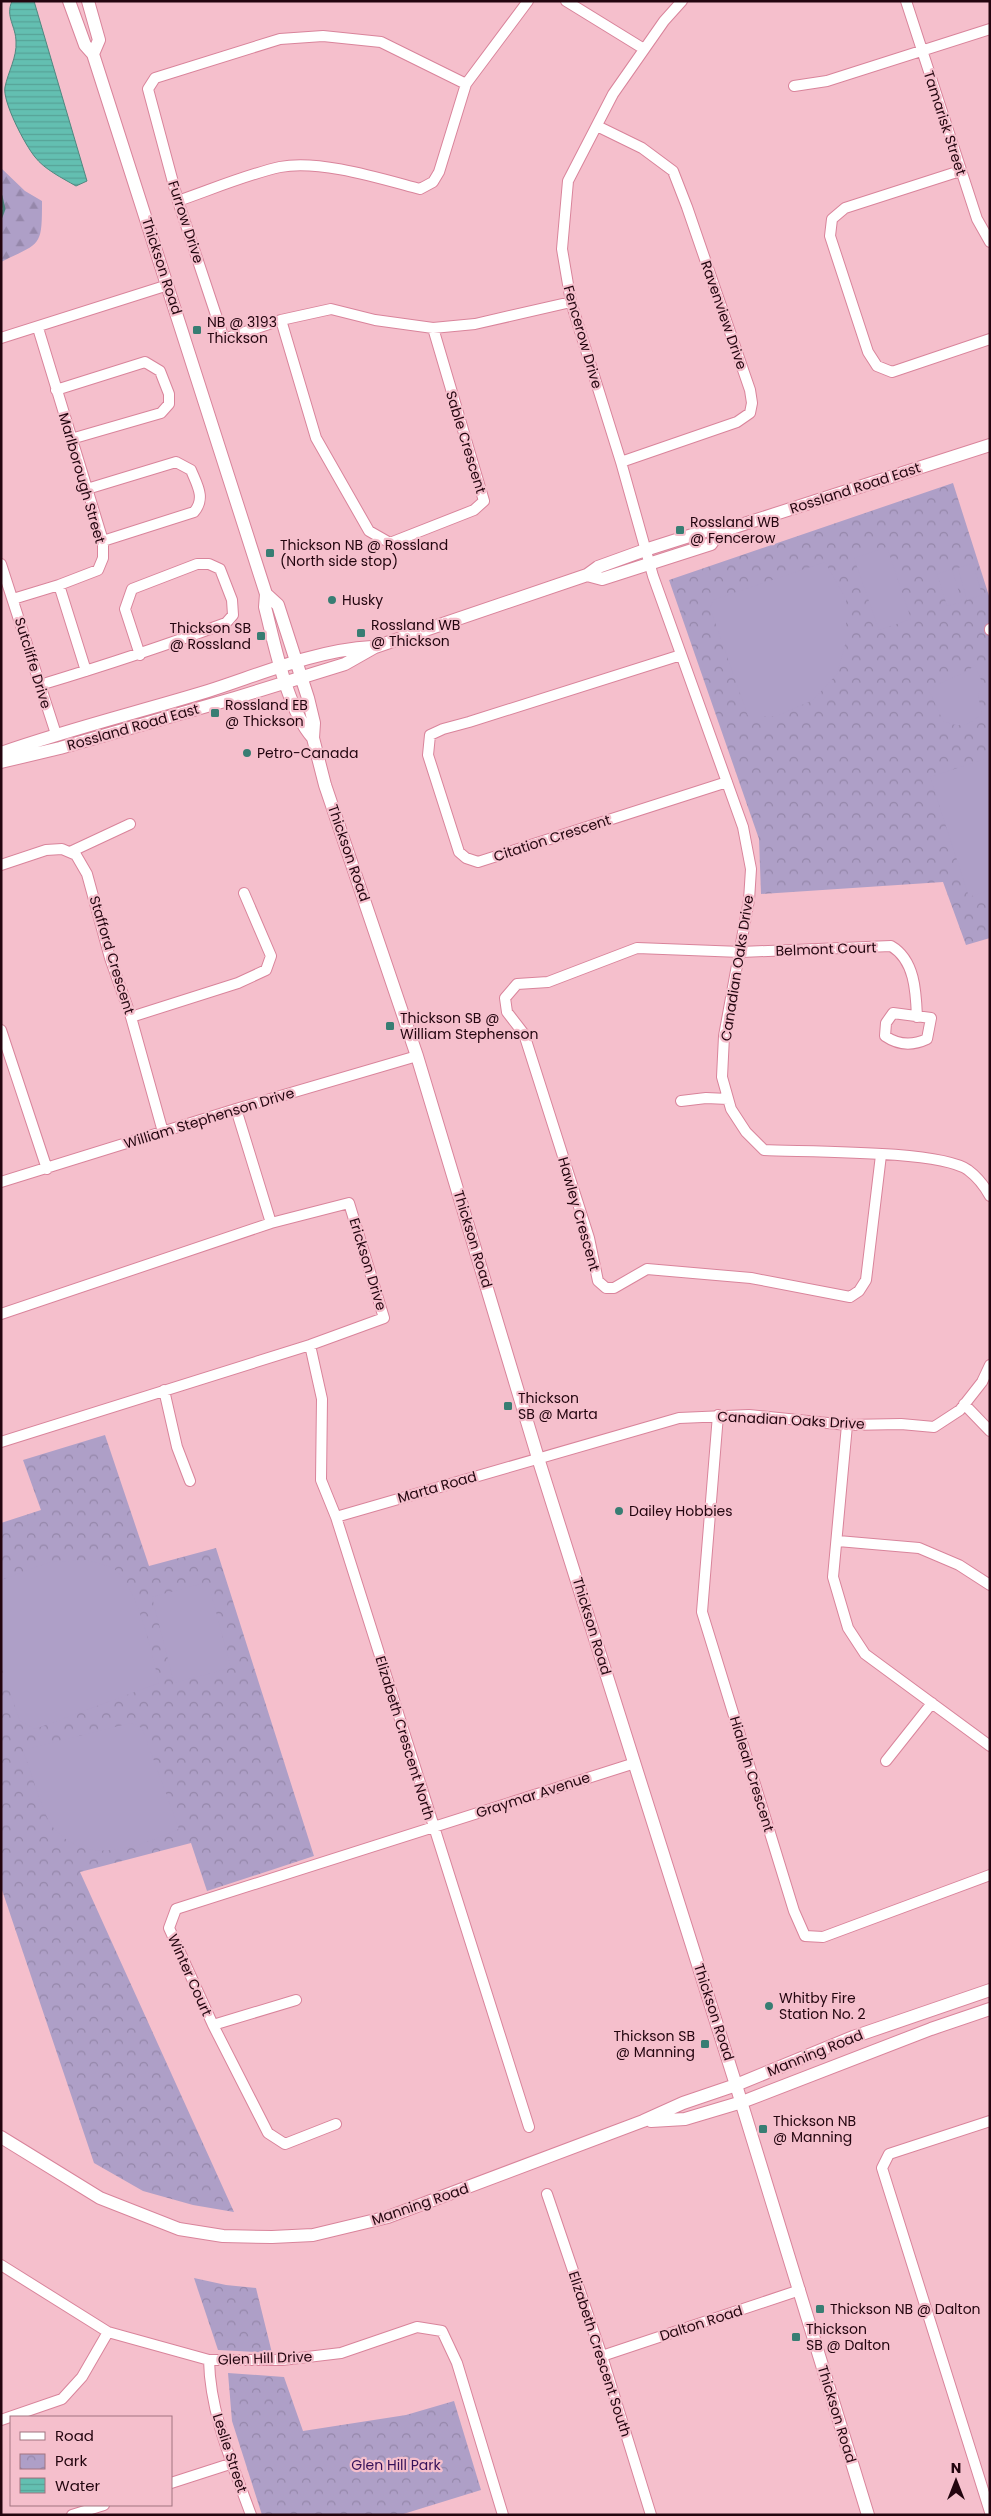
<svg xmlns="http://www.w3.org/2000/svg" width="991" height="2516" font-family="Poppins,sans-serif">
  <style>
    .forest { fill: url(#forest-firs) }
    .park { fill: url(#park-crowns) }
    .garden { fill: #ae9fc7 }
    .water { fill: url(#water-rules); stroke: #508780 }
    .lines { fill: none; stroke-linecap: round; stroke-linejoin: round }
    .stream { stroke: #508780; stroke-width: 3 }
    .minor-casing { stroke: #d9849b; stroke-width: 12 }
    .major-casing { stroke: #d9849b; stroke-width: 14 }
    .minor { stroke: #fff; stroke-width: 10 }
    .major { stroke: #fff; stroke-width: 12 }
    .poi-dot { fill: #387d73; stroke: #f5bfcc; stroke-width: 2 }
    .labels { text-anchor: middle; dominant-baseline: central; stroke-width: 4.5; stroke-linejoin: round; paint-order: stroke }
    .street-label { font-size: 14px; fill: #23050f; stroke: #f5bfcc }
    .poi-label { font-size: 14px; fill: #23050f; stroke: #f5bfcc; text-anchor: start }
    .park-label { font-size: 14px; fill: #361159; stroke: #f5bfcc }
  </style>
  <defs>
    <pattern id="forest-firs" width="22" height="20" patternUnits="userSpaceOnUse" patternTransform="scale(1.25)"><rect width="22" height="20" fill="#ae9fc7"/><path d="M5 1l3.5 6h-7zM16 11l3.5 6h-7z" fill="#9587aa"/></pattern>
    <pattern id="park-crowns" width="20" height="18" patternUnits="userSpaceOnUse" patternTransform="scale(1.25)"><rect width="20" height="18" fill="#ae9fc7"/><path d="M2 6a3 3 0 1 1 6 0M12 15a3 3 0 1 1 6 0" fill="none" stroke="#9587aa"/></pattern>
    <pattern id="water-rules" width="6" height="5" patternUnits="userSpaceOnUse" patternTransform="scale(1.25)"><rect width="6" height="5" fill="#63bfb1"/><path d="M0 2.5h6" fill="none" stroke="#56a397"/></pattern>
  </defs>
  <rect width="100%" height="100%" fill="#f5bfcc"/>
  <path class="forest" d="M1,168L25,191L42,201C42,248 41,242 1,262Z"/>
  <path class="park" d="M953,483L990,599V938L966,945L943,882L761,894L759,839L669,580Z
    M105,1435L149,1566L216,1548L314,1856L207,1891L191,1843L80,1872L234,2212L193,2205L143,2191L94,2163L1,1887V1523L41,1510L23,1460Z
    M194,2278L226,2285L256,2288L272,2353L218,2350Z
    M228,2373L284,2377L303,2431L406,2415L454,2401L481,2490L400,2515H262L232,2421Z"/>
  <path class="garden" d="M887,547L911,619L879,630L854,558Z
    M825,562L846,599V641L837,674L813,700L777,716H748L710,608L713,600Z
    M973,563L982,595L967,600L958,568Z
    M952,569L962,602L947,606L937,574Z
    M975,665L983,685L978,695L982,714C966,727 961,728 943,721L929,690C943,679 962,677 975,665Z
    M988,758L990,890L969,897L930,777Z
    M88,1560C96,1563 107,1565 114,1569C137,1584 153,1656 159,1683L35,1729L20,1721L1,1666V1580L50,1562Z
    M208,1582L231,1668L174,1683L152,1597Z
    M131,1723L142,1728L179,1829C138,1847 86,1868 52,1826C44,1816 29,1766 23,1750Z"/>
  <path class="water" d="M12,1H34L87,181L76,186C62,178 44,169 35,157C25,145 2,101 5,87C8,72 17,57 16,42C16,26 5,17 12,1Z"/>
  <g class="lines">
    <path class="stream" d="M1,196L4,209L1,217"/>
    <g class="minor-casing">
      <path id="minor" d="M566,1L644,49
        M682,1L664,21L613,94L568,181L562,249L571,302L621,462L653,576L743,827L751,869L749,900L724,1036L722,1077L731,1109L746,1132L764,1150C806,1152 939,1150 968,1170C976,1176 985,1187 990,1196
        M906,1L977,219L990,242
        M466,84L381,42L323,36L280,39L155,78L148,89L178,201L224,339L281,320L331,309L375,320L433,328L475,324L571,302
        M794,86L827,81L990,29
        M597,126L642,148L673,171L687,207L750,390L752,403L750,413L737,422L621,462
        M960,171L845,208L832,219L830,236L868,352L877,366L892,372L990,339
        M178,201C210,190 248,174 280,167C319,159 382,179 420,189L433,182L439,172L466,84L528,1
        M281,320L316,438L369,531L390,543L474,510L484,501L433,328
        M1,338L168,285
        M56,390L145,362L160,371L169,394V404L161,413L71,439
        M87,489L176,462L191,470C197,485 206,498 194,512L103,541
        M1,564L56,734
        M59,585L86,671
        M13,599L59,585L98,570L103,558V541L38,328
        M990,630V629
        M681,655L469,722L443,729L430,735L428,755L459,852L466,858L478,862L727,782
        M40,685C103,666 164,646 226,623L233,615L232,600L220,569L209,564H197L132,589L125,609L140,655
        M70,852L130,824
        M1,865L46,850L62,849L76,855L87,874L110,958L131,1017L163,1132
        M893,1013L931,1018L927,1039C912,1046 898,1045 885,1036L886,1023Z
        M131,1017L238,983L266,970L271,956L244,893
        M1,1030L47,1169
        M681,1101L706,1098L728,1099
        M236,1109L271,1223
        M881,1155L866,1280L859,1291L850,1297L751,1278L647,1269L614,1288H606L598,1281L589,1238L524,1034L507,1012L505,998L517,984L548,982L637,948L741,952L891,946C915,960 916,992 917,1017
        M1,1182L236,1109L417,1056
        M1,1314L271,1223L349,1203L384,1318L310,1345L1,1442
        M310,1345L322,1399L321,1480L336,1517L529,2127
        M164,1390L177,1447L190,1481
        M964,1404L990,1431
        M718,1415L702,1612L794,1911L805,1936L823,1937L990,1875
        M847,1425L833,1577L848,1628L865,1654L990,1746
        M336,1517L679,1418L749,1415L847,1425L901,1424L934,1427L960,1410L982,1382L990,1365
        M838,1541L919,1548L959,1565L990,1585
        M886,1761L932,1703
        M213,2025L296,2000
        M990,2121L889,2154L882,2168L990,2512
        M336,2124L285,2144L268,2133L213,2025L169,1928L176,1909L635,1763
        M547,2194L602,2356L651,2515
        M1,2265L108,2332L209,2360H282L341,2353L417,2327L442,2331L457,2363L503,2515
        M602,2356L800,2290
        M209,2360C210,2414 233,2465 251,2515
        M1,2420L62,2399L82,2377L108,2332
        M171,2483L233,2463
        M72,2515L104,2505"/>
    </g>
    <g class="major-casing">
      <path id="major" d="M69,1L85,45L93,54L266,594L265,607C275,646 287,709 313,738
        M88,1L99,40L93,54
        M587,575L602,579L711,544L719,532
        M266,594L278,605L308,698L314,723L313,738L325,785L417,1056L538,1458L736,2085L868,2515
        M1,753C69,729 139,712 208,691C261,674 316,650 372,647
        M1,762L60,748L235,698L345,664L375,647L587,575L598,567L645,550L708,530L719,532L990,445
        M651,2121L685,2119L742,2102L931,2029L990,2009
        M1,2137L100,2198L179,2229L223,2236L272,2237L313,2235L388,2217L643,2121L683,2103L736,2085L853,2037L990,1990"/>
    </g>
    <use href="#minor" class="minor"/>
    <use href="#major" class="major"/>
  </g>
  <g class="poi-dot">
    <rect x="192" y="325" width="10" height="10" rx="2.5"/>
    <rect x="675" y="525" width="10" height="10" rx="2.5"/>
    <rect x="265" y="548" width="10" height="10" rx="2.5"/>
    <circle cx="332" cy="600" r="5"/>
    <rect x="356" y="628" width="10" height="10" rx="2.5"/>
    <rect x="256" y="631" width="10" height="10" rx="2.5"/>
    <rect x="210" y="708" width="10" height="10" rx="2.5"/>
    <circle cx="247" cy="753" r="5"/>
    <rect x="385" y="1021" width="10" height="10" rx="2.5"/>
    <rect x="503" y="1401" width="10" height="10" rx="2.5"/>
    <circle cx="619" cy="1511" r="5"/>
    <circle cx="769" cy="2006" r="5"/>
    <rect x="700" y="2039" width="10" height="10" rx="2.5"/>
    <rect x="758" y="2124" width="10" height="10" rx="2.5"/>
    <rect x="815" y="2304" width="10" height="10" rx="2.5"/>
    <rect x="791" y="2332" width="10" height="10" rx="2.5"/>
  </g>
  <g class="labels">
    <g class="street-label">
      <text transform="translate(945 123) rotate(72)">Tamarisk Street</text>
      <text transform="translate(186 222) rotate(72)">Furrow Drive</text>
      <text transform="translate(162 266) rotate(72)">Thickson Road</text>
      <text transform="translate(724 315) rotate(71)">Ravenview Drive</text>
      <text transform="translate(583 337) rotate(74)">Fencerow Drive</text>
      <text transform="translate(466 442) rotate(73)">Sable Crescent</text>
      <text transform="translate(82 478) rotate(74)">Marlborough Street</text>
      <text transform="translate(855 488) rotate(-18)">Rossland Road East</text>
      <text transform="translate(33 663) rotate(73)">Sutcliffe Drive</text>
      <text transform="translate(133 727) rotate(-16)">Rossland Road East</text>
      <text transform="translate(552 838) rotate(-18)">Citation Crescent</text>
      <text transform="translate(349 853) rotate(71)">Thickson Road</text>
      <text transform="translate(826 949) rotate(-2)">Belmont Court</text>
      <text transform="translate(112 955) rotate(73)">Stafford Crescent</text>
      <text transform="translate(737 968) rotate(-81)">Canadian Oaks Drive</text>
      <text transform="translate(209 1118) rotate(-17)">William Stephenson Drive</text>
      <text transform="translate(579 1214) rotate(74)">Hawley Crescent</text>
      <text transform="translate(473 1239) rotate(73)">Thickson Road</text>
      <text transform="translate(368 1264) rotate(73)">Erickson Drive</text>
      <text transform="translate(791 1420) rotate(3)">Canadian Oaks Drive</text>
      <text transform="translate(437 1487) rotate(-16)">Marta Road</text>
      <text transform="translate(592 1626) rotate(73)">Thickson Road</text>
      <text transform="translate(405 1738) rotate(73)">Elizabeth Crescent North</text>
      <text transform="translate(752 1774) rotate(73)">Hialeah Crescent</text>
      <text transform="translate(533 1795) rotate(-18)">Graymar Avenue</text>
      <text transform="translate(190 1975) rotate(66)">Winter Court</text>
      <text transform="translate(714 2012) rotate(72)">Thickson Road</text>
      <text transform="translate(815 2053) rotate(-22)">Manning Road</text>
      <text transform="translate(420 2204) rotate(-19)">Manning Road</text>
      <text transform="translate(701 2323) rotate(-18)">Dalton Road</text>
      <text transform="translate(600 2354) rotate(72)">Elizabeth Crescent South</text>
      <text transform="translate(265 2358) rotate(-2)">Glen Hill Drive</text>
      <text transform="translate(837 2414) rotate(73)">Thickson Road</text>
      <text transform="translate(230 2453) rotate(72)">Leslie Street</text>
    </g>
    <g class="poi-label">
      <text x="207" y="322">NB @ 3193<tspan x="207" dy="16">Thickson</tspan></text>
      <text x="690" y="522">Rossland WB<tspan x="690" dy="16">@ Fencerow</tspan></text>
      <text x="280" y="545">Thickson NB @ Rossland<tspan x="280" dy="16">(North side stop)</tspan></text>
      <text x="342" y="600">Husky</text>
      <text x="371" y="625">Rossland WB<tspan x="371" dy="16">@ Thickson</tspan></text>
      <text x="251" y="628" text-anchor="end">Thickson SB<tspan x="251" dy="16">@ Rossland</tspan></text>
      <text x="225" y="705">Rossland EB<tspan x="225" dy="16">@ Thickson</tspan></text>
      <text x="257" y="753">Petro-Canada</text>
      <text x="400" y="1018">Thickson SB @<tspan x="400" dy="16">William Stephenson</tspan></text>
      <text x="518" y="1398">Thickson<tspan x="518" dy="16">SB @ Marta</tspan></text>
      <text x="629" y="1511">Dailey Hobbies</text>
      <text x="779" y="1998">Whitby Fire<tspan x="779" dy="16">Station No. 2</tspan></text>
      <text x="695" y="2036" text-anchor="end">Thickson SB<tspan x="695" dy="16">@ Manning</tspan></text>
      <text x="773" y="2121">Thickson NB<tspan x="773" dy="16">@ Manning</tspan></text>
      <text x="830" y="2309">Thickson NB @ Dalton</text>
      <text x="806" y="2329">Thickson<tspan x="806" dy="16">SB @ Dalton</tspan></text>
    </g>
    <g class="park-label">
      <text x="396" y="2465">Glen Hill Park</text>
    </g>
  </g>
  <rect width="991" height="2516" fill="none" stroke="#23050f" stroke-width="5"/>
  <rect x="10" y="2416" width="162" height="90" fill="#f5bfcc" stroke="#a17580"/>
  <rect x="20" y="2432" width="25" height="8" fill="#ffffff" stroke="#a17580"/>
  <text x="55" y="2441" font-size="15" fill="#23050f">Road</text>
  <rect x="20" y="2454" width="25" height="15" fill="url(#park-crowns)" stroke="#a17580"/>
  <text x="55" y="2466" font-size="15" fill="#23050f">Park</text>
  <rect x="20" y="2478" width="25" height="15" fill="url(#water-rules)" stroke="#a17580"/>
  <text x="55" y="2491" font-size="15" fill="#23050f">Water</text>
  <g transform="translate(956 2481)" stroke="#f5bfcc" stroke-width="4" paint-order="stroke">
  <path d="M0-4L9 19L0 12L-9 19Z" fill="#23050f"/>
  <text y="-8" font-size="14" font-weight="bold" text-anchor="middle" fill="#23050f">N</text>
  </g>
</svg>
